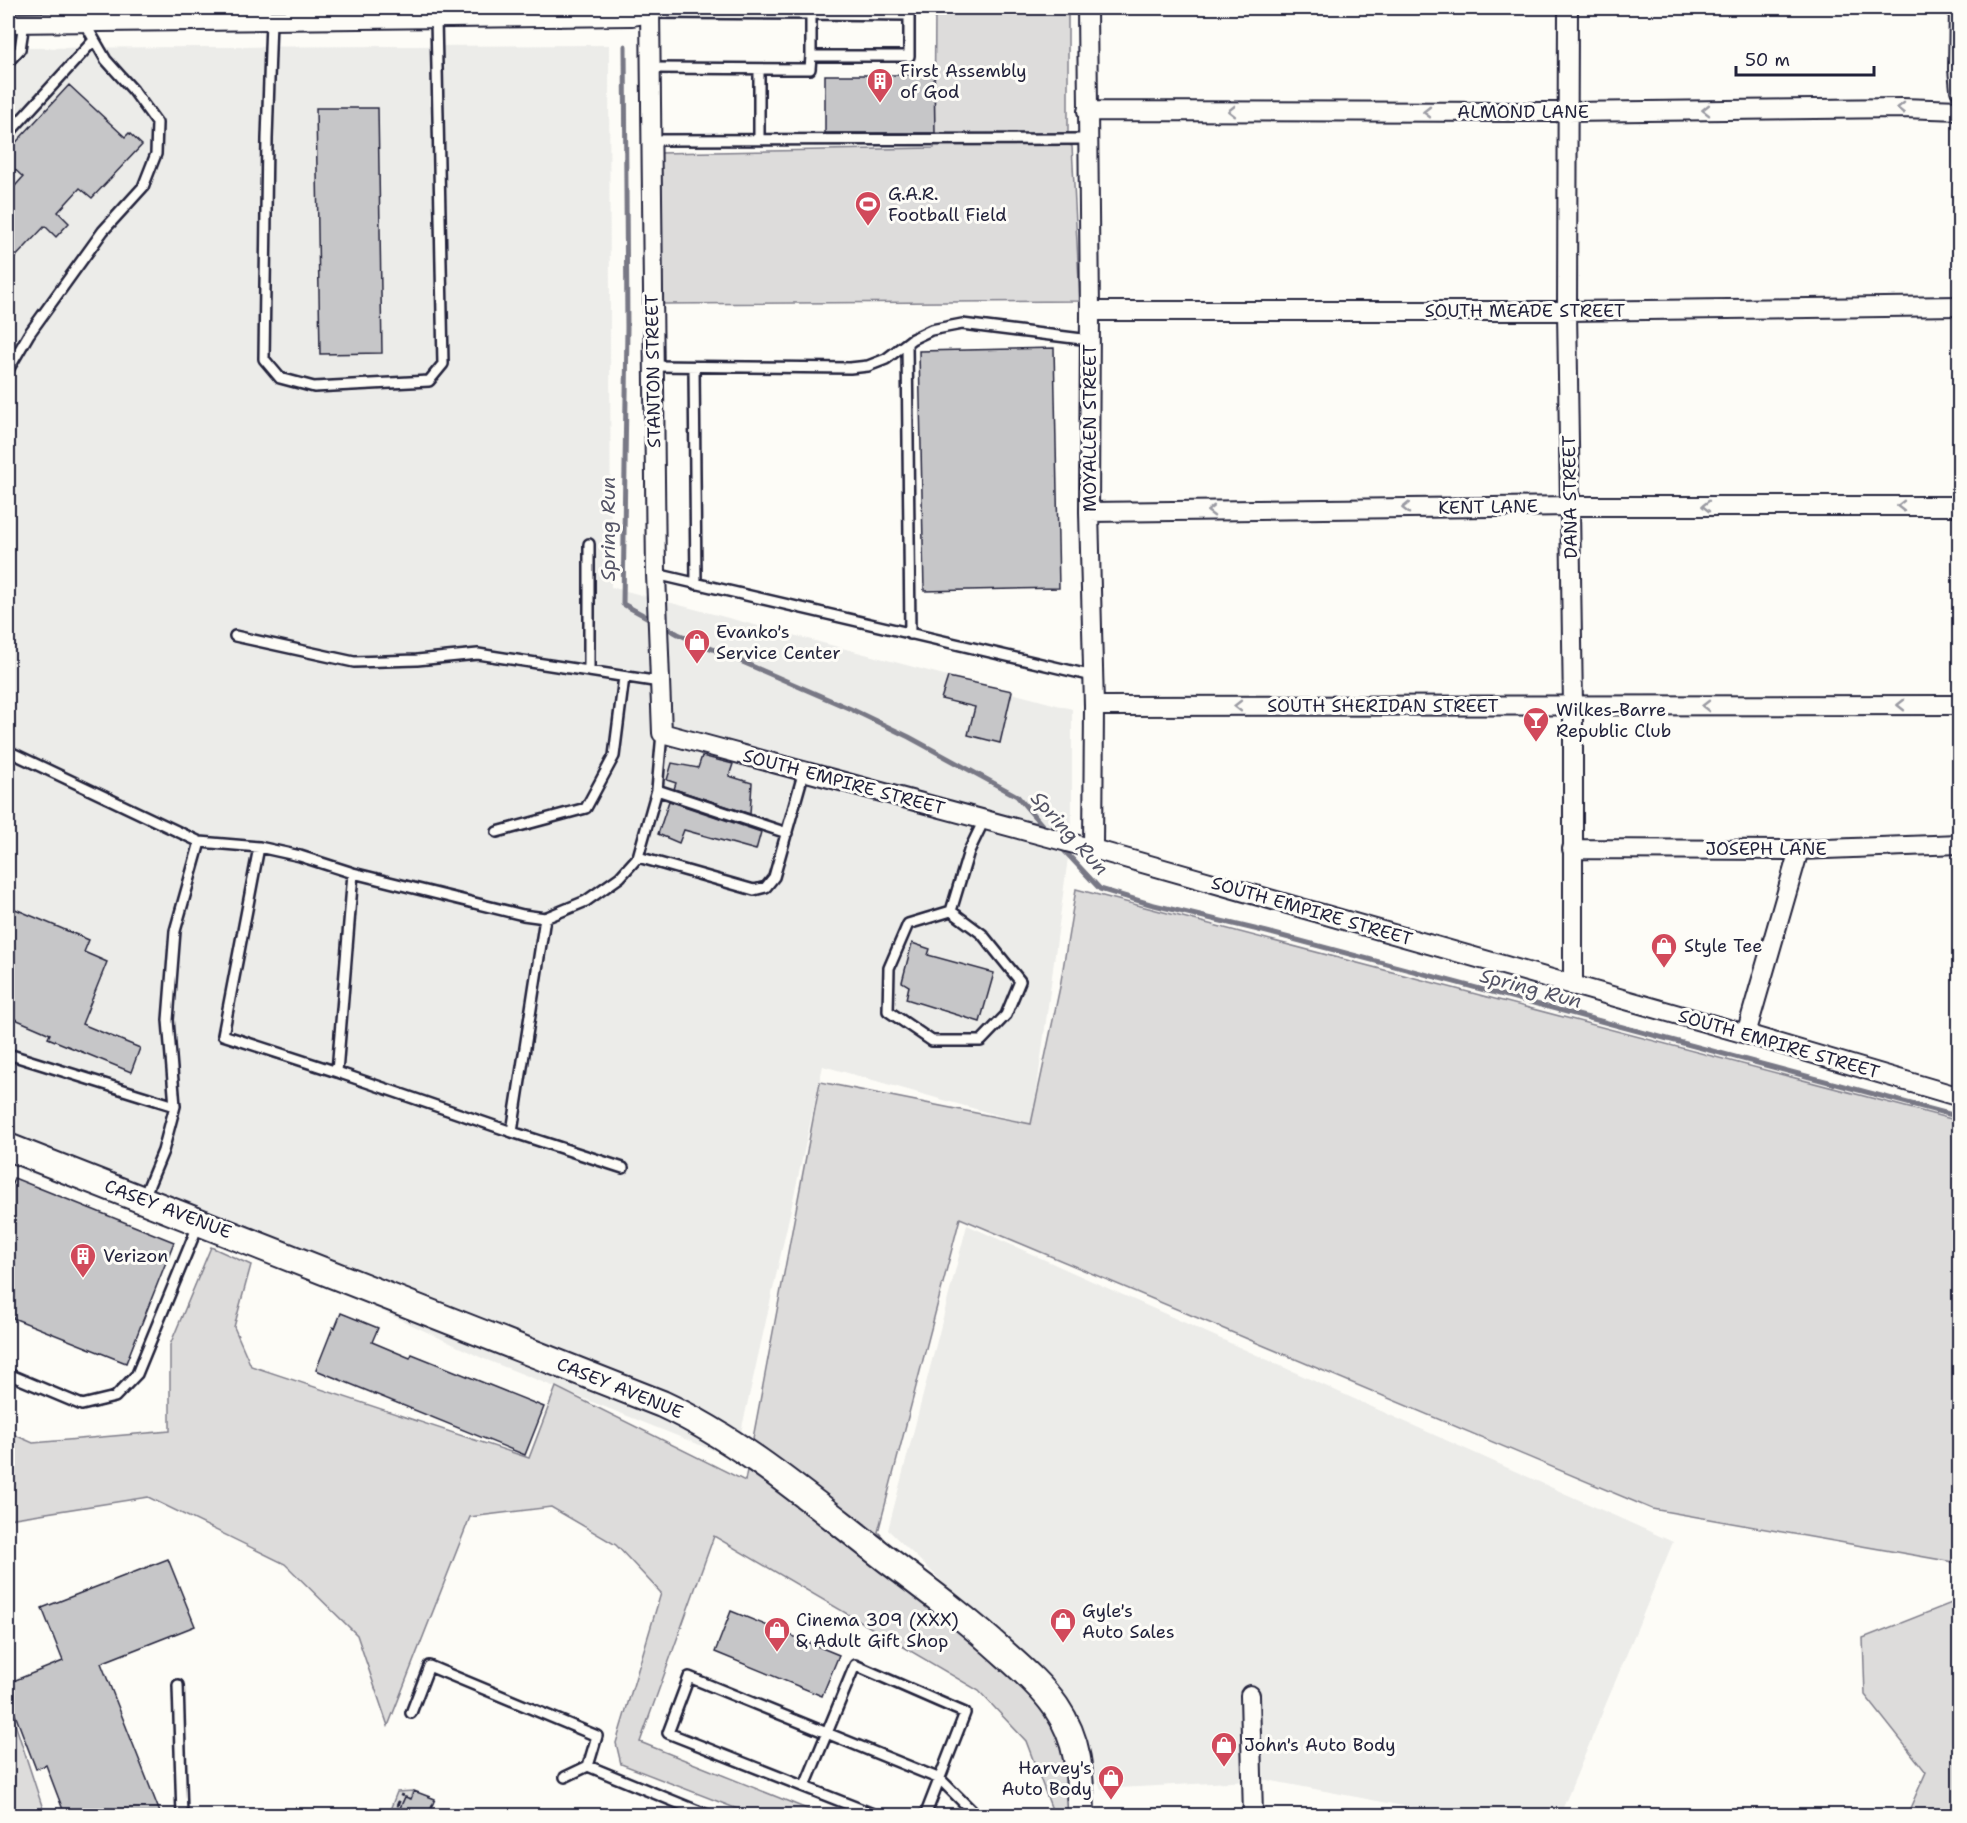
<svg xmlns="http://www.w3.org/2000/svg" width="1967" height="1823" font-family="'Shantell Sans',sans-serif">
  <style>
    .built { fill: #ecece9 }
    .green { fill: #dddcdb; stroke: #807f8b; stroke-width: 1.5 }
    .lines { fill: none; stroke-linecap: round; stroke-linejoin: round }
    .stream { stroke: #787885; stroke-width: 5 }
    .building { fill: #c6c6c8; stroke: #22223b; stroke-width: 1.5 }
    .lane-casing { stroke: #22223b; stroke-width: 14 }
    .street-casing { stroke: #22223b; stroke-width: 22 }
    .secondary-casing { stroke: #22223b; stroke-width: 30 }
    .path { stroke: #22223b; stroke-width: 3; stroke-dasharray: 6 4.5; stroke-linecap: butt }
    .lane { stroke: #fdfcf7; stroke-width: 9 }
    .street { stroke: #fdfcf7; stroke-width: 18 }
    .secondary { stroke: #fdfcf7; stroke-width: 26 }
    .oneway { stroke: #9a9aa2 }
    .labels { text-anchor: middle; dominant-baseline: central; stroke-width: 6; stroke-linejoin: round; paint-order: stroke }
    .poi-label { font-size: 18px; fill: #22223b; stroke: #fdfcf7; text-anchor: start }
    .street-label { font-size: 18px; fill: #22223b; stroke: #fdfcf7 }
    .water-label { font-size: 20px; font-style: italic; fill: #545466; stroke: #fdfcf7 }
  </style>
  <rect width="100%" height="100%" fill="#fdfcf7"/>
  <filter id="ink" filterUnits="userSpaceOnUse"><feTurbulence type="fractalNoise" baseFrequency=".0167" numOctaves="2"/><feDisplacementMap in="SourceGraphic" scale="12" xChannelSelector="R" yChannelSelector="G"/><feConvolveMatrix kernelMatrix="1 2 1 2 8 2 1 2 1" color-interpolation-filters="sRGB"/></filter>
  <g filter="url(#ink)">
    <path class="built" d="M609,45L611,587L1072,709V828L1032,1125L823,1066L735,1459L482,1358L276,1261L8,1165V48Z
      M967,1225L1673,1542L1560,1815L1486,1816L1414,1808L1267,1780L1101,1789L1068,1701L888,1530Z"/>
    <path class="green" d="M935,8H1068V145L1072,146L1080,301L662,304L659,153L934,148Z
      M1076,889L1959,1121V1563L1652,1509L960,1218L878,1532L1043,1708L1066,1755L1068,1815H1054L1026,1741L979,1691L714,1536L640,1742L822,1815H753L621,1764L616,1743L661,1593L616,1545L551,1507L470,1517L388,1726L357,1635L285,1564L148,1497L8,1519V1432L33,1443L170,1431V1345L211,1247L251,1265L234,1327L251,1366L529,1458L556,1387L745,1481L820,1082L1031,1124L1060,987Z
      M1959,1600V1815H1907L1926,1772L1865,1695L1863,1638Z
      M8,1702L45,1815H8Z
      M413,1791L410,1799L405,1797L397,1815H388L397,1792Z"/>
    <g class="lines">
      <path class="stream" d="M625,46L627,328L623,604L654,621
        M662,625L678,634L853,710L909,737L1017,796L1047,831
        M1059,845L1100,889L1150,904L1267,932L1960,1117
        M8,1797L12,1816"/>
    </g>
    <path class="building" d="M825,75H934L935,133H825Z
      M69,85L125,137L129,133L142,145L92,198L80,188L58,212L69,223L56,237L45,226L8,265V194L23,177L8,163V151Z
      M316,108H378L382,353L320,354Z
      M1054,348L1059,588L924,591L919,351Z
      M948,677L1012,691L1000,743L968,735L975,707L941,699Z
      M702,756L733,764L729,776L752,783L750,814L674,789L676,783L667,780L672,763L698,768Z
      M669,801L761,832L756,850L684,830L679,843L658,834Z
      M8,906L89,940L84,952L107,962L82,1024L140,1048L131,1072L48,1038L50,1034L8,1016Z
      M912,943L930,949L928,955L994,973L980,1022L906,999L909,986L902,982Z
      M14,1178L174,1242L126,1363L8,1316V1195Z
      M341,1313L378,1328L372,1342L410,1358L412,1354L544,1407L525,1455L316,1370L333,1327L335,1328Z
      M168,1559L195,1626L101,1663L161,1815H65L46,1765L36,1769L8,1696V1683L63,1661L42,1608Z
      M731,1611L839,1655L822,1696L715,1652Z
      M414,1791L435,1799L428,1815H397L405,1797L411,1799Z"/>
    <g class="lines">
      <g class="lane-casing">
        <path id="lane" d="M650,13L811,14V8
          M271,20L267,139L264,359L280,378L314,387L429,381L443,364L436,18
          M811,56V14L909,15
          M8,62L20,49L24,23
          M650,68L810,69L811,56H909V8
          M8,134L94,40
          M650,140L1088,139
          M759,140V69
          M907,343L910,634
          M653,366L850,368L868,366L886,359L912,339L931,330L962,324L1090,340
          M694,367L696,584
          M8,370L29,334L103,231L143,187L156,154L157,123L133,90L106,60L84,22
          M589,544V671
          M656,574L1093,676
          M235,636L354,662L417,660L478,654L660,682
          M8,751L200,842
          M657,790L787,833
          M497,832L586,808L614,756L624,677
          M259,847L223,1035L337,1072
          M638,857L754,890L766,887L774,877L804,771
          M353,873L337,1072L512,1132L545,918
          M951,911L908,924L889,968L888,1011L932,1041H981L1006,1015L1020,981L982,934L951,911L969,851L984,820
          M8,1054L175,1106
          M512,1132L623,1168
          M144,1197L163,1151L175,1106L168,1020L175,931L200,842L259,847L300,856L353,873L523,915L545,918L586,901L620,877L638,857L657,790L662,733
          M8,1374L82,1405L115,1397L137,1374L199,1223
          M178,1685L182,1816
          M411,1713L429,1666L597,1736L588,1766L710,1816
          M565,1777L588,1766
          M805,1786L855,1665L965,1713L925,1816
          M878,1816L668,1733L689,1677L940,1779L977,1816"/>
      </g>
      <g class="street-casing">
        <path id="street" d="M650,8L656,574L662,733L1093,849L1746,1034L1960,1097
          M1087,8L1090,311L1089,512L1094,706L1093,849
          M1568,8L1567,311L1573,706V986
          M1959,8L1958,69L1960,90
          M8,23L632,16L650,13
          M1087,111L1567,112L1902,108L1960,110
          M1090,311H1567L1960,306
          M1089,512L1571,506H1960
          M1094,706L1960,705
          M1572,849L1799,850L1960,844
          M1746,1034L1799,850
          M1250,1695L1253,1816"/>
      </g>
      <g class="secondary-casing">
        <path id="secondary" d="M8,1147L662,1404C746,1443 816,1505 889,1561C929,1591 969,1621 1006,1655C1024,1671 1042,1687 1056,1707C1080,1742 1080,1775 1081,1816"/>
      </g>
      <path class="path" d="M393,1816L402,1794"/>
      <use href="#lane" class="lane"/>
      <use href="#street" class="street"/>
      <use href="#secondary" class="secondary"/>
    </g>
    <defs><path id="oneway-chevron" d="M-2-3.5L2.5 0L-2 3.5" fill="none" stroke-width="1.6" stroke-linecap="round" stroke-linejoin="round" transform="scale(1.5)"/></defs>
    <g class="oneway">
      <use href="#oneway-chevron" transform="translate(1901 108) rotate(-179)"/>
      <use href="#oneway-chevron" transform="translate(1706 110) rotate(179)"/>
      <use href="#oneway-chevron" transform="translate(1232 111) rotate(-180)"/>
      <use href="#oneway-chevron" transform="translate(1427 112) rotate(-180)"/>
      <use href="#oneway-chevron" transform="translate(1706 506) rotate(180)"/>
      <use href="#oneway-chevron" transform="translate(1901 506) rotate(180)"/>
      <use href="#oneway-chevron" transform="translate(1406 508) rotate(179)"/>
      <use href="#oneway-chevron" transform="translate(1211 511) rotate(179)"/>
      <use href="#oneway-chevron" transform="translate(1901 705) rotate(180)"/>
      <use href="#oneway-chevron" transform="translate(1238 706) rotate(180)"/>
      <use href="#oneway-chevron" transform="translate(1706 706) rotate(180)"/>
    </g>
  </g>
  <defs>
    <g id="building-pin" transform="scale(1.35)"><path d="M0 17L-7.5 6A9.5 9.5 0 1 1 7.5 6Z" fill="#d1495b" stroke="#fdfcf7"/><path d="M-4-6H4V6H1V3H-1V6H-4ZM-2.5-4.3h1.7v1.8h-1.7ZM.8-4.3h1.7v1.8H.8ZM-2.5-1h1.7V.8h-1.7ZM.8-1h1.7V.8H.8Z" fill="#fff"/></g>
    <g id="stadium-pin" transform="scale(1.35)"><path d="M0 17L-7.5 6A9.5 9.5 0 1 1 7.5 6Z" fill="#d1495b" stroke="#fdfcf7"/><path d="M0-5a6.5 5 0 1 0 0 10a6.5 5 0 1 0 0-10ZM-3.5-1.8h7v3.6h-7Z" fill="#fff"/></g>
    <g id="shop-pin" transform="scale(1.35)"><path d="M0 17L-7.5 6A9.5 9.5 0 1 1 7.5 6Z" fill="#d1495b" stroke="#fdfcf7"/><path d="M-5-2.5h2.3a2.7 3.5 0 0 1 5.4 0H5L5.5 6h-11ZM-1.5-2.5h3a1.5 2.3 0 0 0-3 0Z" fill="#fff"/></g>
    <g id="bar-pin" transform="scale(1.35)"><path d="M0 17L-7.5 6A9.5 9.5 0 1 1 7.5 6Z" fill="#d1495b" stroke="#fdfcf7"/><path d="M-6-5H6L.8 .8V4.5H3.5V6h-7V4.5H-.8V.8Z" fill="#fff"/></g>
  </defs>
  <g fill-rule="evenodd">
    <use href="#building-pin" x="880" y="81"/>
    <use href="#stadium-pin" x="868" y="204"/>
    <use href="#shop-pin" x="697" y="642"/>
    <use href="#bar-pin" x="1536" y="720"/>
    <use href="#shop-pin" x="1664" y="946"/>
    <use href="#building-pin" x="83" y="1256"/>
    <use href="#shop-pin" x="1063" y="1621"/>
    <use href="#shop-pin" x="777" y="1630"/>
    <use href="#shop-pin" x="1224" y="1745"/>
    <use href="#shop-pin" x="1111" y="1778"/>
  </g>
  <g class="labels">
    <g class="poi-label">
      <text x="900" y="71">First Assembly<tspan x="900" dy="21">of God</tspan></text>
      <text x="888" y="194">G.A.R.<tspan x="888" dy="21">Football Field</tspan></text>
      <text x="716" y="632">Evanko's<tspan x="716" dy="21">Service Center</tspan></text>
      <text x="1556" y="710">Wilkes-Barre<tspan x="1556" dy="21">Republic Club</tspan></text>
      <text x="1684" y="946">Style Tee</text>
      <text x="103" y="1256">Verizon</text>
      <text x="1082" y="1611">Gyle's<tspan x="1082" dy="21">Auto Sales</tspan></text>
      <text x="796" y="1620">Cinema 309 (XXX)<tspan x="796" dy="21">&amp; Adult Gift Shop</tspan></text>
      <text x="1244" y="1745">John's Auto Body</text>
      <text x="1092" y="1768" text-anchor="end">Harvey's<tspan x="1092" dy="21">Auto Body</tspan></text>
    </g>
    <g class="street-label">
      <text x="1523" y="112">ALMOND LANE</text>
      <text x="1525" y="311">SOUTH MEADE STREET</text>
      <text transform="translate(653 371) rotate(-91)">STANTON STREET</text>
      <text transform="translate(1090 428) rotate(-90)">MOYALLEN STREET</text>
      <text transform="translate(1570 497) rotate(-91)">DANA STREET</text>
      <text transform="translate(1488 507) rotate(-1)">KENT LANE</text>
      <text x="1383" y="706">SOUTH SHERIDAN STREET</text>
      <text transform="translate(844 782) rotate(15)">SOUTH EMPIRE STREET</text>
      <text x="1766" y="849">JOSEPH LANE</text>
      <text transform="translate(1312 911) rotate(16)">SOUTH EMPIRE STREET</text>
      <text transform="translate(1779 1044) rotate(16)">SOUTH EMPIRE STREET</text>
      <text transform="translate(168 1209) rotate(21)">CASEY AVENUE</text>
      <text transform="translate(620 1388) rotate(22)">CASEY AVENUE</text>
    </g>
    <g class="water-label">
      <text transform="translate(608 529) rotate(-90)">Spring Run</text>
      <text transform="translate(1070 833) rotate(48)">Spring Run</text>
      <text transform="translate(1531 988) rotate(15)">Spring Run</text>
    </g>
  </g>
  <rect width="1967" height="1823" fill="none" stroke="#fdfcf7" stroke-width="30"/>
  <rect x="15" y="15" width="1937" height="1793" fill="none" stroke="#22223b" stroke-width="2" filter="url(#ink)"/>
  <path d="M1736 66v9h138v-9" fill="none" stroke="#22223b" stroke-width="3"/>
  <text x="1745" y="66" font-size="18" fill="#22223b" stroke="#fdfcf7" stroke-width="4.5" paint-order="stroke">50 m</text>
</svg>
